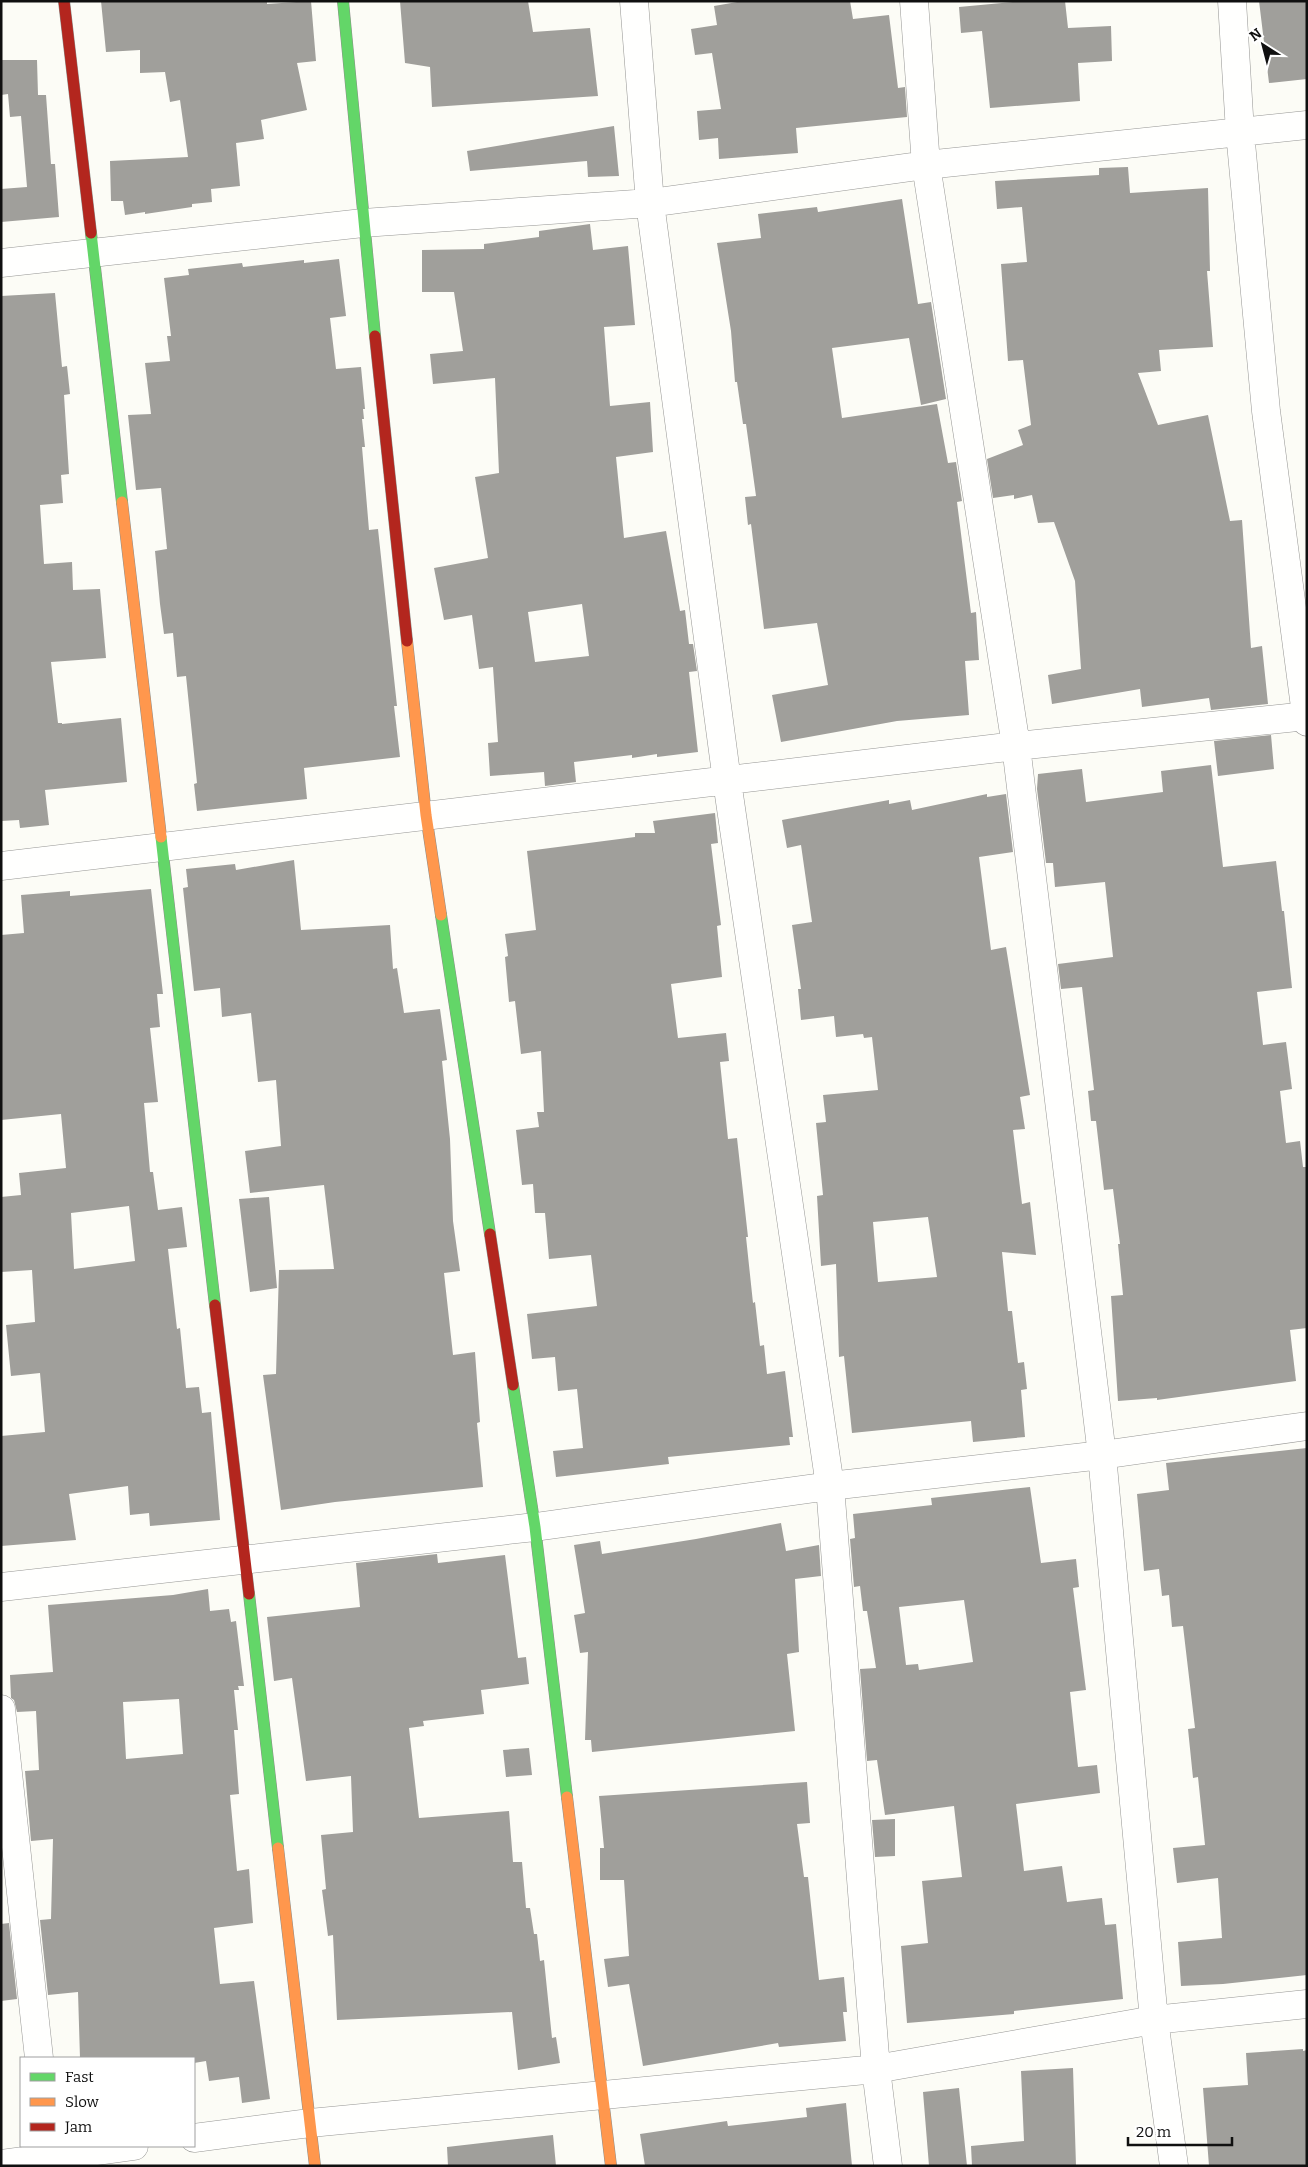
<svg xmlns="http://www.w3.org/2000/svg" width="1308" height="2167" font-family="Bitter,serif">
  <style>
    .building { fill: #a09f9b; fill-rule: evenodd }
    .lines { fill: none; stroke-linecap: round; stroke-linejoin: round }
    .street-casing { stroke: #969694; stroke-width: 29 }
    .fast-casing { stroke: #8d8d8a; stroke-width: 12 }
    .slow-casing { stroke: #8d8d8a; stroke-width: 12 }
    .jam-casing { stroke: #8d8d8a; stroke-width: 12 }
    .street { stroke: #fffffe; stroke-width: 28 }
    .fast { stroke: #63d668; stroke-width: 11 }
    .slow { stroke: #ff974d; stroke-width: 11 }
    .jam { stroke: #b3261e; stroke-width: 11 }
  </style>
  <rect width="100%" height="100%" fill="#fcfcf6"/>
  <path class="building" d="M101,1H267V4L311,1L316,61L297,63L307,110L261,120L264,139L236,143L240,186L211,189L212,202L192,204V207L145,214V212L125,215L123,201H111L110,161L188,157L180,100L170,102L165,72L140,73V50L106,52Z
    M400,1H528L533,32L590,28L598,96L432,107L430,67L405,63Z
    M743,1H850L853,19L889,15L898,88L905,87L907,117L796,128L798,153L719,159L718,138L699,140L697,111L721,109L712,53L695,55L691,29L717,25L714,6Z
    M1023,1H1065L1068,28L1111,26L1112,61L1078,63L1080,101L990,108L982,31L961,33L959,7Z
    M1259,1H1307V79L1269,83Z
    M1,60H37L38,95H46L51,164H55L59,217L1,222V189L27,187L21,116L10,117L8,94L1,95Z
    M614,126L619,176L588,177L587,161L470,171L467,151Z
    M1128,167L1130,193L1208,188L1210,271H1207L1213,347L1159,350L1161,371L1138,373L1158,425L1208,415L1230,521L1242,520L1251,648L1262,646L1268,704L1211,710L1209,698L1142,707L1140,689L1052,704L1048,675L1081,669L1075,581L1054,522L1038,523L1032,495L1014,499V495L993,498L987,459L1023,445L1018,430L1031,425L1023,360L1008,361L1001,264L1027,262L1022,207L997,209L995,181L1099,175V168Z
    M902,199L918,304L931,302L946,399L921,405L909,338L832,348L842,418L937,404L948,463L956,462L962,501L957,502L971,613L976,612L979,660L965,661L969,715L897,721L781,742L772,695L828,685L817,623L764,629L751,524L748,525L745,497L756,496L746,424H743L737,382H735L731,331L717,243L761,238L758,214L817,207L818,212Z
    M590,224L593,250L628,246L635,325L604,327L610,406L650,402L653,452L616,457L624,538L666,531L680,611L685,610L689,644H693L697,671L689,672L698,752L657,757V754L632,758V755L574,762L576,782L545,786L544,772L490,776L488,743L498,742L493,667L479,669L472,615L444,620L434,568L488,558L475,477L499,473L495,378L433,384L430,354L463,351L454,292H422V250L484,249V244L539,237V231ZM582,604L589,656L535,662L528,612Z
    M339,259L346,316L330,318L336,369L361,367L365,409H363L364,419H362L365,447H362L369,530L378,529L397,706H394L400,757L304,768L307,799L197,811L194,784L197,783L186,676L177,677L173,633L164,634L160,604L155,551L167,549L161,488L136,490L128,415L151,414L145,363L170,361L167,336H171L164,278L189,275L188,269L242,263L243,267L304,260V263Z
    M55,293L62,367L67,366L70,394L64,395L69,474L61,475L63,503L40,505L44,564L72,562L73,590L100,589L106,658L51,662L58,723H62V724L121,718L127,782L45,790L49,825L20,828L19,820L1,821V296Z
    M1271,735L1274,769L1218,776L1214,741Z
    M1211,765L1223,867L1276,861L1282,911H1284L1292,988L1257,992L1263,1045L1286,1042L1292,1089L1280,1091L1286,1143L1300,1141L1303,1167H1307V1328L1290,1330L1296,1381L1157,1400V1398L1118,1401L1111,1296L1123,1295L1118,1244H1120L1113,1189L1104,1190L1096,1121H1091L1088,1091L1094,1090L1082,987L1061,989L1058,964L1113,957L1105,882L1055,887L1053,863H1046L1037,789L1038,774L1082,769L1086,802L1163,792L1161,771Z
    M987,794V797L1006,794L1013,852L979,857L991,950L1006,947L1030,1095L1020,1097L1025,1129L1013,1130L1022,1204L1030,1202L1036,1255L1002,1252L1008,1311H1012L1018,1363L1024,1362L1027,1389L1021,1390L1025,1437L973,1442L971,1421L852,1433L844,1356L839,1357L836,1264L821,1266L817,1196L823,1195L816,1123L826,1122L823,1095L878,1090L872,1037L864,1038L863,1034L836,1037L834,1016L801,1020L798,989H801L792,925L812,922L801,845L787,848L782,820L889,800V804L910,800L912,810ZM928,1217L937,1277L878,1282L873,1222Z
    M715,813L718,843L711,844L721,925L717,926L722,977L671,984L678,1038L726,1033L729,1061L720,1062L728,1139L737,1138L748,1237H746L753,1303L755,1302L760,1346L764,1345L767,1374L785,1371L793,1437H789L790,1445L668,1457L669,1464L556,1477L553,1451L583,1448L577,1389L558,1391L555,1357L532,1359L527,1314L597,1306L591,1255L549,1259L545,1213H535L533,1184L522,1185L516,1130L539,1127L537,1112H544L541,1051L521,1054L515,1001L509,1002L505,957L508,956L505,934L536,930L527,851L635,837V833H655L653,821Z
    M294,860L301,930L390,925L393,969L397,968L404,1013L440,1009L447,1060L442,1061L450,1139L453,1221L460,1271L444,1273L453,1355L475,1352L480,1422L477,1423L483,1487L335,1502L281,1510L263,1375L276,1374L279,1270L334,1269L324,1185L250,1193L245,1151L281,1146L276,1080L258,1082L251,1013L222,1017L220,988L194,991L183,888L188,887L186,869L235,864L236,870Z
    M151,889L163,994H157L160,1027L150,1028L158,1102L144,1103L150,1172H153L158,1210L182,1207L187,1247L168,1249L177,1329L180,1328L186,1388L199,1387L202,1413L211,1412L220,1520L150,1526L149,1513L130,1515L128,1486L69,1494L76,1540L1,1546V1436L45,1432L40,1373L11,1376L6,1325L35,1322L32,1270L1,1272V1197L21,1195L19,1173L66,1168L61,1114L1,1120V935L24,933L21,895L70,891V896ZM129,1206L135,1261L74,1269L71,1213Z
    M269,1197L277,1288L250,1292L239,1199Z
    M1307,1448V1975L1223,1984L1181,1986L1178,1942L1222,1938L1218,1878L1177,1883L1173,1848L1205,1845L1198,1777L1193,1778L1188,1729L1195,1728L1183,1626L1172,1627L1169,1595L1162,1596L1159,1569L1144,1571L1137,1494L1169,1490L1166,1463Z
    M1030,1487L1041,1563L1076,1559L1079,1587L1073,1588L1086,1690L1070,1692L1078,1767L1097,1765L1100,1793L1016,1804L1024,1871L1062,1866L1067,1902L1102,1898L1105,1925L1116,1924L1123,1999L1014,2011V2014L907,2023L901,1946L928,1943L922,1881L962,1877L954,1806L885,1815L877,1760L867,1761L860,1669L876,1668L867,1611H863L860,1586L854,1587L850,1539L855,1538L853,1514L932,1505L931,1498ZM964,1600L973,1662L919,1670L918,1664L906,1665L899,1607Z
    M781,1523L786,1551L819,1545L821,1576L795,1579L799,1652L787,1654L795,1731L592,1752L591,1740H585L588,1652L580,1653L574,1615L585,1613L574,1545L600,1541L602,1554L696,1539Z
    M437,1554L438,1563L505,1555L518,1658L526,1657L529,1684L481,1690L484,1714L423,1721L424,1726L409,1728L419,1818L509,1811L513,1862H522L526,1908H530L534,1934H537L540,1961L544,1960L552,2038L556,2037L560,2063L518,2070L512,2012L337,2020L333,1935L328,1936L322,1890L326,1889L321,1835L353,1832L351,1776L306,1781L292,1678L274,1681L267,1617L360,1607L356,1563Z
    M208,1589L210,1611L229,1609L231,1622L236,1621L244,1686H238L239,1690H234L238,1730H234L239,1794L230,1795L237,1871L249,1869L253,1923L214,1928L220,1984L254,1981L270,2099L242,2103L239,2077L209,2081L206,2061L194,2063V2058H80L78,1992L48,1995L40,1920L51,1919L53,1839L31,1841L25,1771L39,1770L36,1711L17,1712L14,1700L11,1698L10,1675L53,1672L48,1605L173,1595ZM179,1699L183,1754L126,1759L123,1702Z
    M529,1748L532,1775L506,1777L503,1750Z
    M807,1782L810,1823L797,1824L804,1877H808L819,1980L844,1977L847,2012H843L846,2041L779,2047L778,2043L643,2066L629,1984L608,1987L604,1959L629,1956L624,1880H600V1848H604L599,1796Z
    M895,1819V1856L875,1857L872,1820Z
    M9,1923L17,1999L1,2001V1924Z
    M1303,2049V2051L1307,2050V2166H1209L1203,2088L1248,2085L1246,2053Z
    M1073,2068L1076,2166H972L971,2146L1024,2141L1021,2071Z
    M959,2088L967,2166H929L923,2092Z
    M846,2103L852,2166H645L640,2134L727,2121L728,2126L807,2117L806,2108Z
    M553,2135L556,2166H448L447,2147Z"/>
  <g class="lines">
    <g class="street-casing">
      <path id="street" d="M634,1L650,203L727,781L830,1486L876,2069L888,2166
        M914,1L926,165L1016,746L1102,1455L1154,2020L1174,2166
        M1232,1L1240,132L1266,411L1307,722
        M1,263L363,223L650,203L926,165L1307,125
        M1,866L1016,746L1307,716
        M1,1587L535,1527L830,1486L1102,1455L1307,1426
        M1,1709L39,2058
        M194,2138L310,2123L876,2069L1154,2020L1307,2004
        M1,2164L134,2146"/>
    </g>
    <g class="fast-casing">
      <path id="fast" d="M343,1L375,336
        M91,233L122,502
        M161,837L215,1305
        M441,915L490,1234
        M513,1385L535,1527L567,1797
        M249,1594L278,1848"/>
    </g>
    <g class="slow-casing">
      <path id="slow" d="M122,502L161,837
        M407,641L426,815L441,915
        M567,1797L611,2166
        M278,1848L315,2166"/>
    </g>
    <g class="jam-casing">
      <path id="jam" d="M64,1L91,233
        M375,336L407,641
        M490,1234L513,1385
        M215,1305L249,1594"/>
    </g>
    <use href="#street" class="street"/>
    <use href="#fast" class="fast"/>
    <use href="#slow" class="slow"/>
    <use href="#jam" class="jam"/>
  </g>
  <rect width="1308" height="2167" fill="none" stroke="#101010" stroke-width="5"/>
  <rect x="20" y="2057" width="175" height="90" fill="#ffffff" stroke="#9f9f9f"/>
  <rect x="30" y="2073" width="25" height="8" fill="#63d668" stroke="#9f9f9f"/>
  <text x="65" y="2082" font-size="15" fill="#101010">Fast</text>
  <rect x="30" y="2098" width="25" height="8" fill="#ff974d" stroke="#9f9f9f"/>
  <text x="65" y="2107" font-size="15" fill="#101010">Slow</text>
  <rect x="30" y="2123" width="25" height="8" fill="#b3261e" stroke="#9f9f9f"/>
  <text x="65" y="2132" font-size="15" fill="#101010">Jam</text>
  <g transform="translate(1263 45) rotate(324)" stroke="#ffffff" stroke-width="4" paint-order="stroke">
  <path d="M0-4L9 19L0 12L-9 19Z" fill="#101010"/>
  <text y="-8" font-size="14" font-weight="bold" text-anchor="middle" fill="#101010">N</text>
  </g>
  <path d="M1128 2137v8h104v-8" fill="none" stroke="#101010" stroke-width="2.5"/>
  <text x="1136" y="2137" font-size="15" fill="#101010" stroke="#ffffff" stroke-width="4" paint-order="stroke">20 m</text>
</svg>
